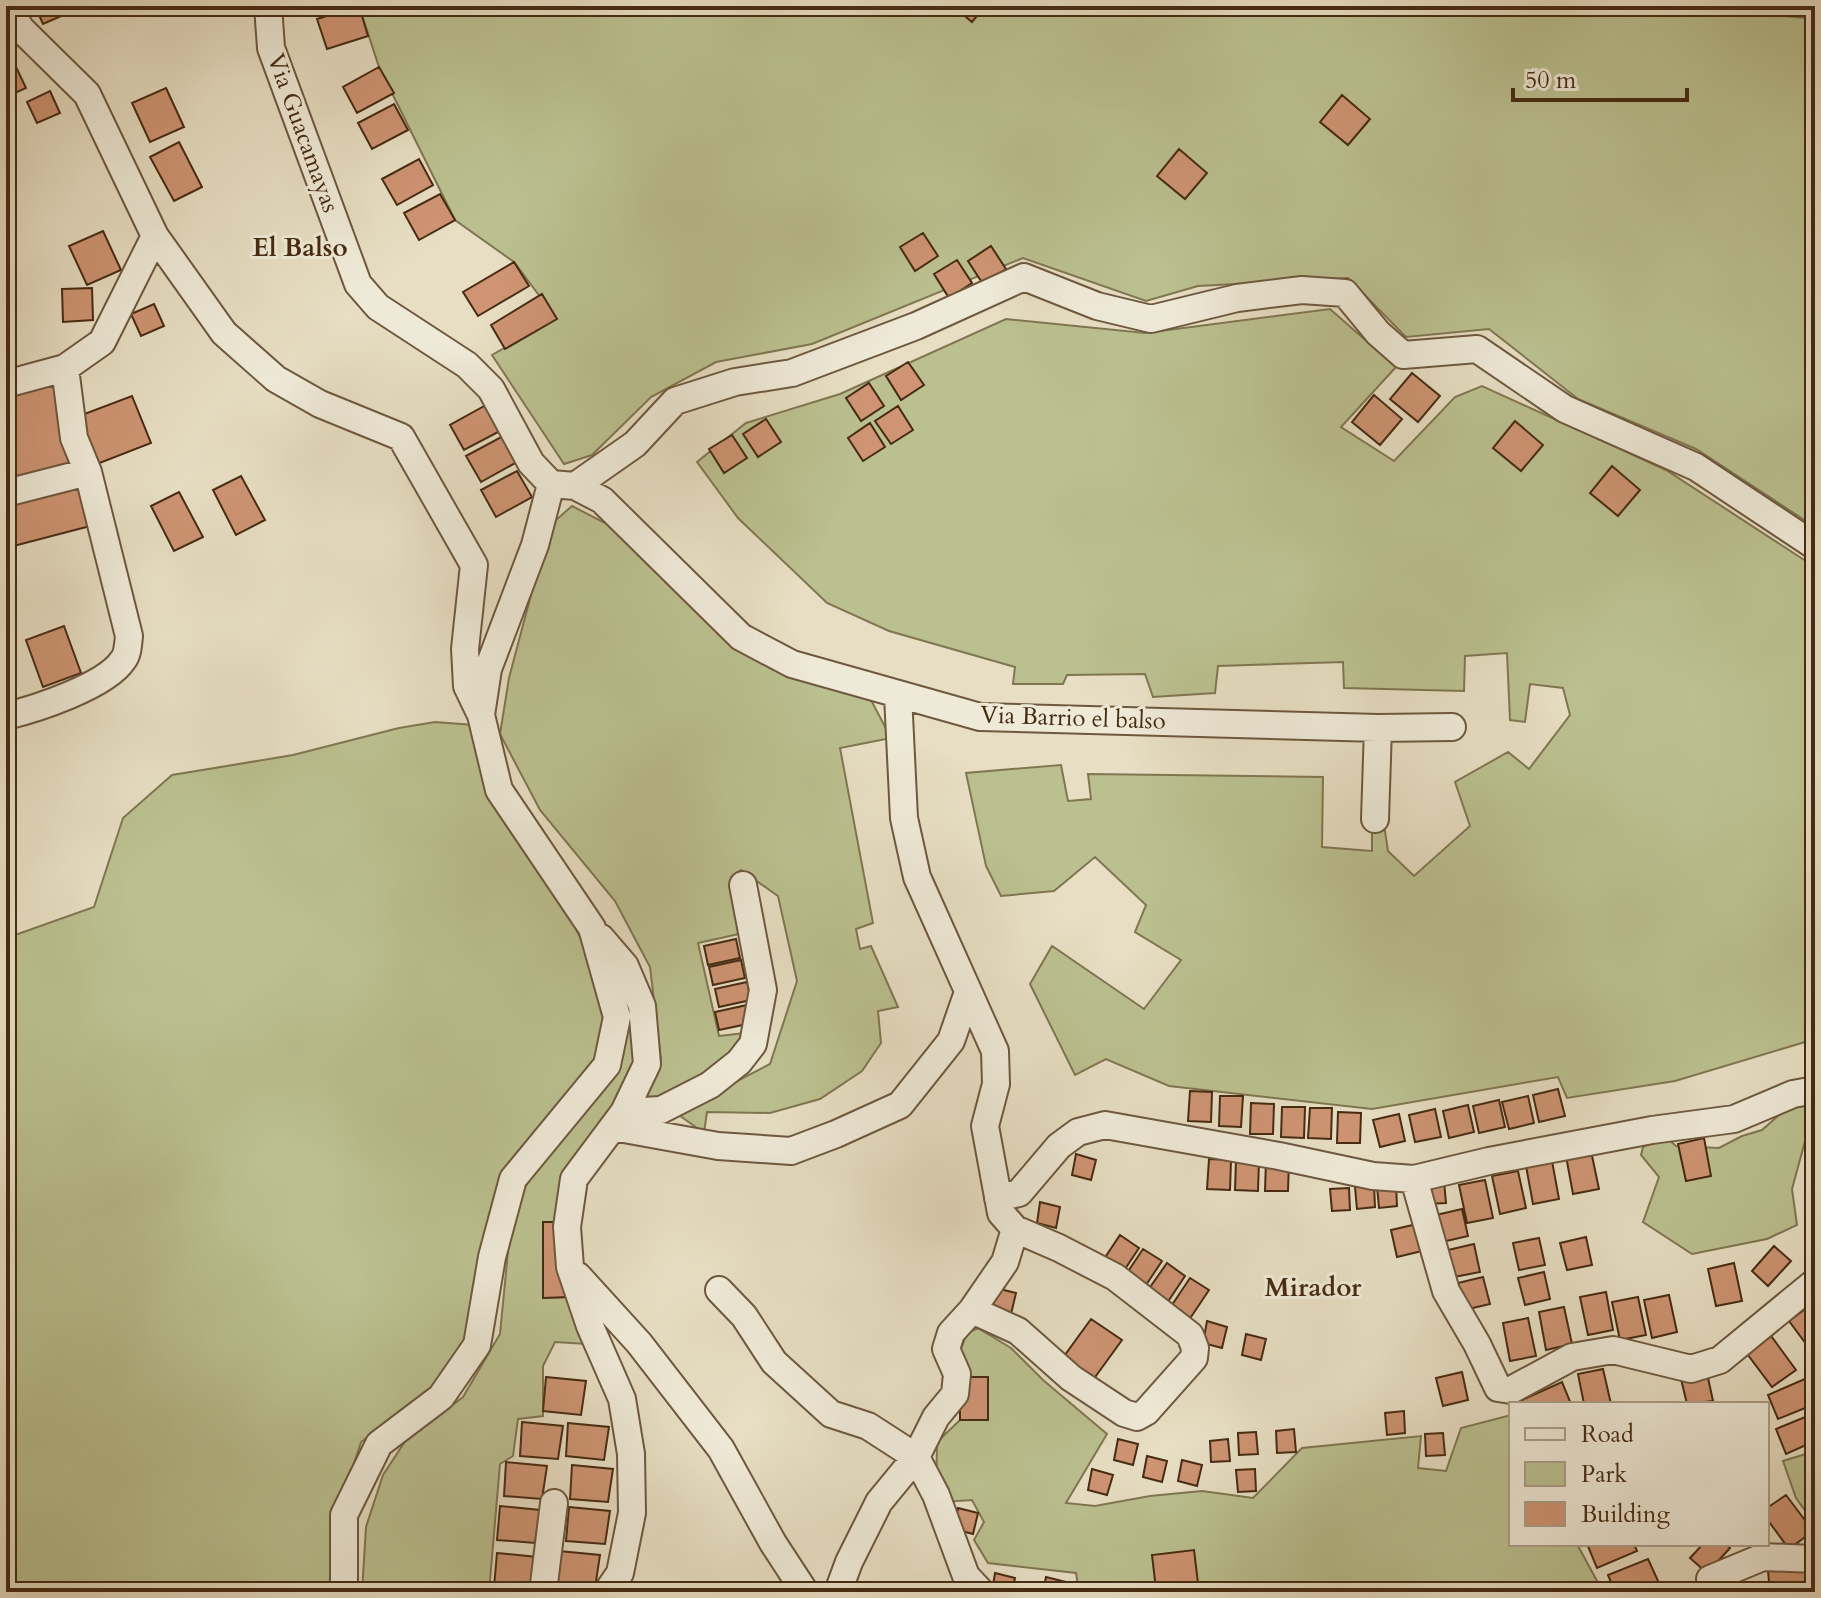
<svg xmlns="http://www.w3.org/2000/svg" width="1821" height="1598" font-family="Cardo,serif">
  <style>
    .green { fill: #bbc090; stroke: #807651; stroke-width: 2 }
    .building { fill: #ce9473; stroke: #462b12; stroke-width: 2 }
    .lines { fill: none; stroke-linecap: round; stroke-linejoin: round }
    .minor-casing { stroke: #6e583e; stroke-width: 30 }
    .minor { stroke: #efead8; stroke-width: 26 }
    .labels { text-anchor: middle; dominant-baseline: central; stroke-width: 6; stroke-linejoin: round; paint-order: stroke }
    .street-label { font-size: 24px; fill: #462b12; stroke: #efead8 }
    .neighbourhood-label { font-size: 26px; font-weight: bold; fill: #462b12; stroke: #efead8 }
  </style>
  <rect width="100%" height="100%" fill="#e7dec3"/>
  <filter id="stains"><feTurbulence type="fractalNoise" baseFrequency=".0025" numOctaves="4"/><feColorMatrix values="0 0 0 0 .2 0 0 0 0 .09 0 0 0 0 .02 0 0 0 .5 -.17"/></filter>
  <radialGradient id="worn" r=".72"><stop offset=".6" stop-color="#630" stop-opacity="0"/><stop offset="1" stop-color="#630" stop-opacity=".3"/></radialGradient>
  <path class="green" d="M359,6H1738L1739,12L1815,19V527L1696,449L1578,399L1489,329L1406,337L1348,278L1198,286L1146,301L1023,258L812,344L716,362L651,397L592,455L564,464L492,355L556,318L514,262L455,220L379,67Z
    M1330,309L1396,367L1341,427L1394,461L1455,397L1482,386L1666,470L1815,567V1039L1675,1081L1567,1098L1558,1077L1372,1109L1169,1086L1106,1059L1075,1075L1030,984L1052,946L1144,1009L1181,960L1135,932L1146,905L1095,857L1054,891L1001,896L986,866L966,773L1061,765L1068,801L1091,799L1088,774L1323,777L1322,847L1372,851V832L1384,825L1388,851L1414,876L1470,826L1455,782L1508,752L1529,769L1570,715L1563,688L1530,684L1525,722L1510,720L1507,653L1465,656L1464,691L1344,688L1343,662L1218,666L1215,693L1153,697L1145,674L1067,675L1063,684H1013L1015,667L889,631L827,603L738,518L697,462L746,423L840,394L1006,319L1145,333Z
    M572,506L611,526L772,669L870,698L891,738L840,748L873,923L856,929L860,949L871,946L898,1007L878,1011L881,1043L862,1071L820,1099L770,1113L707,1112L704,1133L676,1113L770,1064L797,981L778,896L741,870L731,878L739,934L698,943L719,1036L745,1033L733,1057L674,1098L645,1099L661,1060L650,967L615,901L540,810L500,734L509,678L536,576L556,520Z
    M435,722L474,725L593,963L603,1020L597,1067L523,1148L467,1344L431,1390L361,1442L343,1497L333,1592H6V935L18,934L94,907L123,818L172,775L293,755L399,728Z
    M609,944L633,988L638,1057L559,1222H543V1298L569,1297L586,1344L555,1342L543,1366V1416L518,1419L513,1456L500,1464L489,1592H362L366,1527L383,1475L406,1440L463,1397L500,1334L509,1241L521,1195L544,1152L607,1075Z
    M1815,1104V1113L1813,1112L1792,1189L1797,1225L1767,1239L1692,1254L1643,1222L1659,1177L1641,1155L1643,1147L1665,1136L1676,1146L1719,1148L1742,1136L1762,1130L1787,1108Z
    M978,1328L1011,1348L1043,1380L1107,1434L1066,1503L1095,1506L1150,1496L1202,1491L1253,1498L1302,1448L1421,1436L1418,1468L1446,1471L1461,1428L1511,1415V1544H1577L1603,1592H1079L1076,1573L988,1563L974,1540L984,1522L972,1500L942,1502L936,1490L937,1442L960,1420H988V1377H960L957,1360L967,1333Z
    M1815,1451V1519H1811L1796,1498L1783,1461Z"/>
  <path class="building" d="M35,6H63L66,14L43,24Z
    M359,6L368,36L327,49L317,19Z
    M953,6H985L972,22Z
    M16,67L26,88L6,97V71Z
    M379,67L394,93L357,113L343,87Z
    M166,88L184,127L150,142L132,103Z
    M50,91L60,113L37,123L27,102Z
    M1342,95L1370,119L1348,145L1320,122Z
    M394,104L408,130L372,149L358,123Z
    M179,142L202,187L174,201L150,157Z
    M1179,149L1207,173L1185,199L1157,176Z
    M419,159L433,185L397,205L382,179Z
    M440,194L455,220L419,240L404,213Z
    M103,231L121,270L87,285L69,246Z
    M923,233L938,256L915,271L900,247Z
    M991,246L1006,269L983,284L968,261Z
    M957,260L972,283L949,298L934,274Z
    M514,262L529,286L478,316L463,292Z
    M92,288L93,320L63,322L62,289Z
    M542,294L557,319L505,349L491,325Z
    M154,304L164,326L141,336L131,314Z
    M908,362L924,385L901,400L886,376Z
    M1412,373L1440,396L1418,422L1390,399Z
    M58,377L72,465L6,481V389Z
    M869,383L884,406L861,421L846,398Z
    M1374,395L1402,419L1380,445L1352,422Z
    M132,396L151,443L97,464L79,416Z
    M486,405L500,431L464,450L450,425Z
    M898,406L913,430L891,444L875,421Z
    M766,419L781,442L758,457L743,434Z
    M1515,421L1543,445L1521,471L1493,448Z
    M870,423L885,447L863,461L848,438Z
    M732,435L747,458L724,473L709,449Z
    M503,436L517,462L481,482L466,456Z
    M1612,466L1640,490L1618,516L1590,493Z
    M517,471L532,497L496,517L481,490Z
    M241,476L265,520L236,535L213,490Z
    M82,482L94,525L6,548V501Z
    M179,492L203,537L174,551L151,506Z
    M64,626L81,673L43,687L26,640Z
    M736,939L740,958L708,965L704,946Z
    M741,960L745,978L713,985L709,967Z
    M747,982L751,1000L719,1007L715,989Z
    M747,1005L752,1023L719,1030L715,1012Z
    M1558,1089L1565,1116L1539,1122L1533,1095Z
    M1190,1091L1212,1092L1211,1122L1188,1121Z
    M1220,1096H1243L1241,1127L1219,1126Z
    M1528,1096L1534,1123L1509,1129L1502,1102Z
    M1499,1100L1505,1127L1479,1133L1473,1106Z
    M1251,1103L1274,1104L1273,1134H1250Z
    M1468,1105L1474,1132L1449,1138L1443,1111Z
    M1282,1107H1305L1304,1138L1281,1137Z
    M1310,1108H1332L1331,1139L1308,1138Z
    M1435,1109L1441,1137L1415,1142L1409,1115Z
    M1338,1112L1361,1113L1360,1143H1337Z
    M1399,1114L1405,1141L1380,1147L1373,1120Z
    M1704,1138L1711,1176L1686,1181L1678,1144Z
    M1591,1151L1599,1189L1573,1194L1566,1156Z
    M1076,1154L1096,1160L1091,1180L1072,1175Z
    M1209,1159L1231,1160L1230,1190L1207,1189Z
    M1236,1160L1259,1161L1258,1191L1235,1190Z
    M1266,1160L1289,1161L1288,1191H1265Z
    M1552,1161L1559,1199L1533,1204L1526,1166Z
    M1518,1171L1526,1208L1500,1214L1492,1176Z
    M1485,1180L1493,1218L1467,1223L1459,1185Z
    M1444,1181L1446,1203L1427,1204L1426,1182Z
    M1396,1184L1397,1206L1379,1208L1377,1186Z
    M1374,1185L1375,1207L1357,1209L1355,1187Z
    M1349,1188L1350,1210L1332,1211L1330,1189Z
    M1040,1202L1060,1207L1056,1228L1037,1223Z
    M1462,1209L1468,1236L1442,1242L1436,1215Z
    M543,1222H559L569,1297L543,1298Z
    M1417,1224L1422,1251L1397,1257L1391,1230Z
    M1120,1235L1139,1248L1119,1278L1100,1265Z
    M1586,1237L1592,1265L1567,1270L1560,1243Z
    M1539,1238L1545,1265L1519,1270L1513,1243Z
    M1474,1244L1480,1272L1454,1277L1448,1250Z
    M1774,1246L1791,1261L1768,1286L1752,1271Z
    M1143,1249L1162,1261L1142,1291L1123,1279Z
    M1167,1263L1185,1276L1165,1306L1146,1293Z
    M1734,1263L1742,1301L1716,1306L1708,1269Z
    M1544,1272L1550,1299L1525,1305L1518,1278Z
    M1483,1277L1490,1304L1464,1310L1458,1283Z
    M1190,1278L1209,1290L1189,1320L1170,1308Z
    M996,1288L1016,1293L1011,1314L993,1309Z
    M1606,1292L1613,1330L1588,1335L1580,1297Z
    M1669,1295L1677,1332L1652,1338L1644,1300Z
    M1638,1297L1646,1335L1620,1340L1612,1302Z
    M1812,1304L1815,1307V1356L1789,1321Z
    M1564,1307L1572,1344L1546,1350L1539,1312Z
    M1528,1318L1536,1356L1510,1361L1503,1323Z
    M1091,1319L1122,1340L1093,1380L1062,1359Z
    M1207,1321L1227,1327L1222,1348L1203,1343Z
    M1769,1333L1796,1370L1772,1387L1745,1351Z
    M1246,1334L1266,1339L1261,1360L1242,1355Z
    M1603,1369L1611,1404H1584L1578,1374Z
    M1462,1372L1468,1400L1443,1406L1436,1378Z
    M1707,1373L1713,1401L1687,1404L1681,1379Z
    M546,1377L586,1381L581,1415L543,1411Z
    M960,1377H988V1420H960Z
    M1807,1378L1815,1396V1404L1778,1419L1768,1395Z
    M1562,1382L1571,1404H1524L1522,1400Z
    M1404,1411L1405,1433L1387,1435L1385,1413Z
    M1815,1413V1441L1786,1454L1776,1429Z
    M522,1422L563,1426L558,1459L520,1456Z
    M568,1423L609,1427L604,1460L566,1456Z
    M1294,1429L1296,1452L1277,1453L1276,1431Z
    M1256,1432L1258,1454L1239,1455L1238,1433Z
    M1443,1433L1445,1455L1426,1456L1425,1434Z
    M1118,1439L1138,1444L1133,1465L1114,1460Z
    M1228,1439L1230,1461L1211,1462L1210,1441Z
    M1147,1456L1167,1461L1162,1482L1143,1477Z
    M1182,1460L1202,1465L1197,1486L1178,1481Z
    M506,1462L547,1466L542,1499L504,1496Z
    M572,1465L613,1469L608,1502L570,1499Z
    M1092,1469L1113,1475L1107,1495L1088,1490Z
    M1255,1469L1256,1491L1238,1492L1236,1470Z
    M1786,1495L1813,1531L1789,1549L1767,1519V1508Z
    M500,1506L540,1510L535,1543L497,1540Z
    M569,1507L610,1511L605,1544L566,1541Z
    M958,1508L978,1513L973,1534L954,1529Z
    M1587,1544H1634L1637,1551L1597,1568Z
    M1703,1544H1725L1730,1548L1707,1573L1690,1558Z
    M1194,1550L1198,1583L1156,1589L1152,1555Z
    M559,1551L600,1555L595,1588L556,1585Z
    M497,1553L537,1557L532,1590L494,1587Z
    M1648,1559L1659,1583L1637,1592H1615L1608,1575Z
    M1815,1566V1592H1770L1768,1571Z
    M995,1573L1015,1578L1012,1592H992Z
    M1046,1577L1066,1582L1064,1592H1043Z
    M1361,1582L1362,1592H1319L1318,1586Z"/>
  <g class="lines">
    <g class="minor-casing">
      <path id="minor" d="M7,6L21,29L87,94L155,236L224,333L276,379L320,404L401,437L474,565L465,649L467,686L481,715
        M268,6L271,48L358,284L378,307L467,365L491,389L531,463L551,484L575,486L602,500L741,637L792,664L980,717L1378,728L1452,727
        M6,384L65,368L102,342L155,236
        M575,486L635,444L675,401L735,382L792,373L916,326L1024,277L1097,306L1151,319L1237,298L1302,290L1345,293L1378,333L1403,355L1477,349L1565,409L1696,467L1815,546
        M6,493L88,472
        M6,716C36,709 106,686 123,660C128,654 128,644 129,636L88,472L74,438L65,368
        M1375,819L1378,728
        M601,938L625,966L642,1006L647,1064L624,1112L574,1179L567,1227L570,1267L590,1326L622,1399L631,1454L632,1513L620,1573L607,1592
        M624,1112L661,1110L710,1085L739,1062L753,1044L763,990L743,885
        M613,1127L718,1146L791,1151L836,1134L900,1105L951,1041L968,992
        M1414,1179L1446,1291L1477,1344L1498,1388L1511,1390L1572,1357L1613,1350L1691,1369L1720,1360L1815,1282
        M998,1198L1019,1193L1059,1146L1078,1132L1105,1125L1279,1156L1373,1176L1414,1179L1489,1161L1652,1130L1734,1119L1793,1094L1815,1090
        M578,1276L639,1343L721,1449L773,1543L805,1592
        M719,1290L744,1316L774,1362L831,1414L868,1426L916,1457L936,1495L966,1576L981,1592
        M972,1310L1018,1331L1071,1378L1124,1413L1137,1417L1146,1412L1194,1358L1195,1348L1190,1335L1115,1277L1059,1248L1015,1229
        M1710,1579L1763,1557L1815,1559
        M344,1592V1515L379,1444L441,1397L477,1345L492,1257L513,1179L607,1065L617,1017L592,928L499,790L481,715L488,669L535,545L551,484
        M543,1592L554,1503
        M838,1592L849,1562L879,1502L916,1457L936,1417L955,1394L957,1374L946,1349L951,1333L972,1310L1005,1262L1015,1229L1001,1213L985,1126L996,1084L995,1051L917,877L904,818L898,695"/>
    </g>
    <use href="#minor" class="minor"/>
  </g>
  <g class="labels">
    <g class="street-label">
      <text transform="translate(303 133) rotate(70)">Via Guacamayas</text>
      <text transform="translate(1073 718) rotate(2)">Via Barrio el balso</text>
    </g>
    <g class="neighbourhood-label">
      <text x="300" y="247">El Balso</text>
      <text x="1313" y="1287">Mirador</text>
    </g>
  </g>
  <rect width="1821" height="1598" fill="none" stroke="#e7dec3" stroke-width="32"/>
  <rect x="8" y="8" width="1805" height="1582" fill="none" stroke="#462b12" stroke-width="4"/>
  <rect x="16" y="16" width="1789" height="1566" fill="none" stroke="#462b12" stroke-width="2"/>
  <rect x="1509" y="1402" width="260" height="144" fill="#efead8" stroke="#ab9e89" stroke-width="2"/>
  <rect x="1525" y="1428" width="40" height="12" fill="#efead8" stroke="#ab9e89" stroke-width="2"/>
  <text x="1581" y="1442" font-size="24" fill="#462b12">Road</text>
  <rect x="1525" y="1462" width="40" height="24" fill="#bbc090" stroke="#ab9e89" stroke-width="2"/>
  <text x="1581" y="1482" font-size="24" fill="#462b12">Park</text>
  <rect x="1525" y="1502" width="40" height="24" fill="#ce9473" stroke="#ab9e89" stroke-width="2"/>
  <text x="1581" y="1522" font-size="24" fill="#462b12">Building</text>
  <path d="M1513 88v12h174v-12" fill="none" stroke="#462b12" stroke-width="4"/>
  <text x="1525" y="88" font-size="24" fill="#462b12" stroke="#efead8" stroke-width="6" paint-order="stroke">50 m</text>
  <rect width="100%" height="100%" filter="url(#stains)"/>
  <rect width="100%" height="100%" fill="url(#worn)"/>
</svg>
